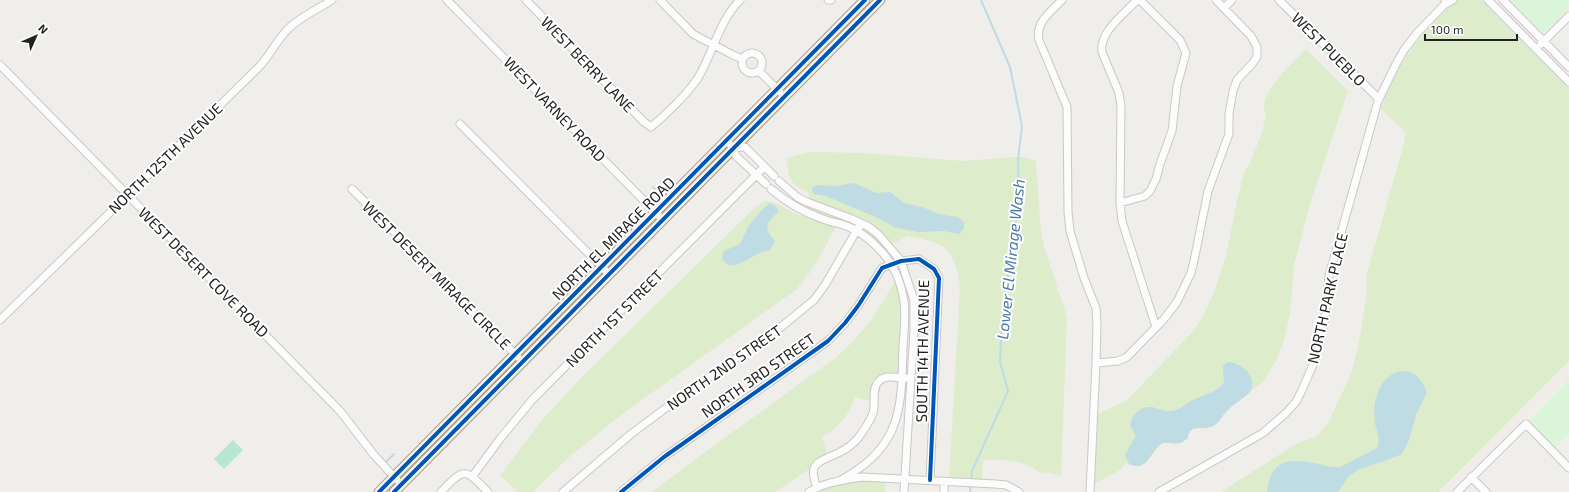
<svg xmlns="http://www.w3.org/2000/svg" width="1569" height="492" font-family="'Exo 2',sans-serif">
  <style>
    .grass { fill: #ddeccb }
    .park { fill: #daf5da }
    .pitch { fill: #b7e6d2 }
    .water { fill: #bfdbe3 }
    .lines { fill: none; stroke-linecap: round; stroke-linejoin: round }
    .stream { stroke: #bfdbe3; stroke-width: 2 }
    .minor-casing { stroke: #c9c8c7; stroke-width: 9 }
    .major-casing { stroke: #a79c86; stroke-width: 11 }
    .minor { stroke: #fdfcfc; stroke-width: 7 }
    .major { stroke: #f3ede7; stroke-width: 9 }
    .cycleway-casing { stroke: #fff; stroke-width: 6 }
    .cycleway { stroke: #0057b8; stroke-width: 4 }
    .labels { text-anchor: middle; dominant-baseline: central; stroke-width: 4; stroke-linejoin: round; paint-order: stroke }
    .street-label { font-size: 15px; fill: #222; stroke: #fff }
    .water-label { font-size: 16px; font-style: italic; fill: #4a7aab; stroke: #fff }
  </style>
  <rect width="100%" height="100%" fill="#f0eeeb"/>
  <path class="grass" d="M1456,0H1482L1569,88V361L1438,492H1221L1296,444L1317,436L1328,423L1351,374L1359,342L1367,291L1366,277L1405,140V132L1381,109C1399,59 1419,36 1456,0Z
    M1306,49L1348,91L1310,204L1294,265L1290,313L1283,343L1277,359L1263,382L1225,412L1218,423L1206,429L1198,427L1191,430L1188,433V438L1181,443H1163L1160,445L1145,463L1135,466L1127,462L1120,470L1090,486L1094,416L1127,400L1177,348L1195,329L1205,312L1215,290L1226,256L1238,196L1245,170L1250,163L1261,135L1266,116C1254,96 1293,63 1306,49Z
    M809,152L863,153L963,161L1015,157H1024L1036,161L1041,232L1044,247L1067,317L1061,476L1044,472L1041,473C1021,459 1007,460 983,460L982,482H949L960,286C958,271 953,249 936,243C928,240 918,238 908,236L880,250L872,242L837,223C826,247 814,269 797,289L621,415L567,459L533,492H518L500,475L542,420L580,379L736,226C744,219 754,207 762,203C775,196 792,217 807,216L809,193C788,183 790,180 786,158Z
    M897,277L904,302L902,378L879,381L874,402L855,397C848,417 840,426 822,437L828,457L775,492H652L690,463L838,356C865,331 880,309 897,277Z
    M886,478L885,492H810L841,480Z"/>
  <path class="park" d="M1506,0H1569C1569,12 1552,28 1542,33H1540Z
    M1569,379V434L1552,451L1526,424Z"/>
  <path class="pitch" d="M233,440L243,450L224,469L214,459Z"/>
  <path class="water" d="M854,183L876,193L890,192L904,203L922,207L938,214L957,217L964,222V228L959,234L944,231L918,232L894,227L878,218L826,196L814,194L812,191V188L817,185L835,186Z
    M770,203L776,207L779,211C774,217 763,223 769,233C770,236 773,237 775,241L773,245L770,250C765,251 759,253 755,255C745,261 729,273 722,258L724,251L740,244L749,225L761,211Z
    M1227,362C1242,361 1261,381 1248,394C1242,399 1231,406 1226,412C1220,418 1221,421 1213,426C1203,431 1189,423 1188,438C1186,439 1183,442 1180,443C1174,445 1167,441 1161,444C1150,451 1148,473 1129,464L1125,455L1135,437V434L1130,425C1132,414 1141,406 1152,407C1160,409 1165,412 1173,411C1182,409 1187,402 1195,399C1206,394 1217,392 1224,382L1223,366Z
    M1400,371C1416,371 1422,379 1427,393L1416,415L1409,440L1402,454L1387,460L1360,469L1349,476L1338,492H1267C1271,458 1289,458 1319,464C1326,466 1332,468 1340,467L1377,448C1381,441 1377,431 1375,424C1372,403 1378,377 1400,371Z"/>
  <g class="lines">
    <path class="stream" d="M653,187L662,195
      M386,462L394,454
      M971,481L972,471L1008,391L1000,362L1002,316L1019,200L1018,160L1022,126L1010,67L981,0
      M970,492L971,485"/>
    <g class="minor-casing">
      <path id="minor" d="M447,0L662,219
        M526,0L644,122L651,127C667,114 687,94 698,78C713,53 719,21 740,0
        M660,0L693,34L731,54L742,59
        M828,0H831
        M1062,0C1051,12 1035,22 1039,40L1067,107L1068,212L1070,231L1084,278L1096,308L1097,325L1096,363L1090,492
        M1137,0C1124,14 1099,32 1102,52L1119,93L1121,106L1120,203L1122,221L1156,327
        M1279,0L1379,99
        M1488,0L1569,82
        M1503,0L1569,67
        M1444,5L1453,0
        M1224,8L1232,0
        M1541,44L1569,16
        M742 63a10 10 0 1 1 20 0a10 10 0 1 1-20 0Z
        M0,65L340,411L374,455L397,480
        M759,71L780,92
        M460,124L609,274
        M726,140L733,148L736,156L766,184
        M733,148L745,147L774,176
        M779,181L797,197L807,202L852,219L869,227L879,235L901,261L914,300V330L904,492
        M352,189L518,357
        M771,189C786,202 803,212 823,219C828,221 832,222 837,223C854,227 869,238 880,250C894,264 901,282 904,301C906,316 904,332 903,347C902,374 903,405 892,430C881,454 862,468 841,480
        M1120,203L1145,196L1150,191L1156,179L1160,164L1172,131L1177,86L1186,53L1180,40L1140,0
        M0,320L259,67C270,55 277,40 288,29C300,17 318,9 332,0
        M1096,363L1118,361L1127,357L1164,319L1177,302L1191,273L1194,261L1208,191L1229,134V114L1233,91L1237,80L1252,64L1257,57V47L1251,36L1216,0
        M472,477L500,439L532,400L764,167
        M1471,477L1486,492
        M817,487C806,461 821,462 840,452C847,449 854,443 859,437C864,430 870,421 873,413C876,403 871,389 879,381C886,374 897,378 906,378
        M441,492C465,467 464,468 488,492
        M563,492L631,434L682,396L781,327L814,300L825,285L861,223
        M621,492L664,457L828,341L845,323L858,306L882,268L901,261L919,259L934,269L939,278L930,480
        M809,492C825,482 844,480 862,477L995,484L1006,485L1019,492
        M944,492V482
        M1159,492L1263,433L1286,413L1296,402L1302,390L1315,360L1325,320L1329,276L1378,101L1396,64L1404,50L1417,33L1444,5L1446,0
        M1457,492L1526,424L1569,468"/>
    </g>
    <g class="major-casing">
      <path id="major" d="M379,492L865,0
        M394,492L880,0"/>
    </g>
    <use href="#minor" class="minor"/>
    <use href="#major" class="major"/>
    <g class="cycleway-casing">
      <path id="cycleway" d="M379,492L865,0
        M394,492L880,0
        M621,492L664,457L828,341L845,323L858,306L882,268L901,261L919,259L934,269L939,278L930,480"/>
    </g>
    <use href="#cycleway" class="cycleway"/>
  </g>
  <g class="labels">
    <g class="street-label">
      <text transform="translate(1329 49) rotate(45)">WEST PUEBLO</text>
      <text transform="translate(588 64) rotate(46)">WEST BERRY LANE</text>
      <text transform="translate(555 109) rotate(46)">WEST VARNEY ROAD</text>
      <text transform="translate(165 158) rotate(-44)">NORTH 125TH AVENUE</text>
      <text transform="translate(613 238) rotate(-45)">NORTH EL MIRAGE ROAD</text>
      <text transform="translate(204 272) rotate(45)">WEST DESERT COVE ROAD</text>
      <text transform="translate(437 275) rotate(45)">WEST DESERT MIRAGE CIRCLE</text>
      <text transform="translate(1327 298) rotate(-77)">NORTH PARK PLACE</text>
      <text transform="translate(614 318) rotate(-45)">NORTH 1ST STREET</text>
      <text transform="translate(922 351) rotate(-89)">SOUTH 14TH AVENUE</text>
      <text transform="translate(724 367) rotate(-35)">NORTH 2ND STREET</text>
      <text transform="translate(758 375) rotate(-35)">NORTH 3RD STREET</text>
    </g>
    <g class="water-label">
      <text transform="translate(1010 259) rotate(-84)">Lower El Mirage Wash</text>
    </g>
  </g>
  <g transform="translate(36 36) rotate(45)" stroke="#ffffff" stroke-width="3" paint-order="stroke">
  <path d="M0-3L7 15L0 10L-7 15Z" fill="#222222"/>
  <text y="-6" font-size="11" font-weight="bold" text-anchor="middle" fill="#222222">N</text>
  </g>
  <path d="M1425 34v6h92v-6" fill="none" stroke="#222222" stroke-width="2"/>
  <text x="1431" y="34" font-size="12" fill="#222222" stroke="#ffffff" stroke-width="3" paint-order="stroke">100 m</text>
</svg>
